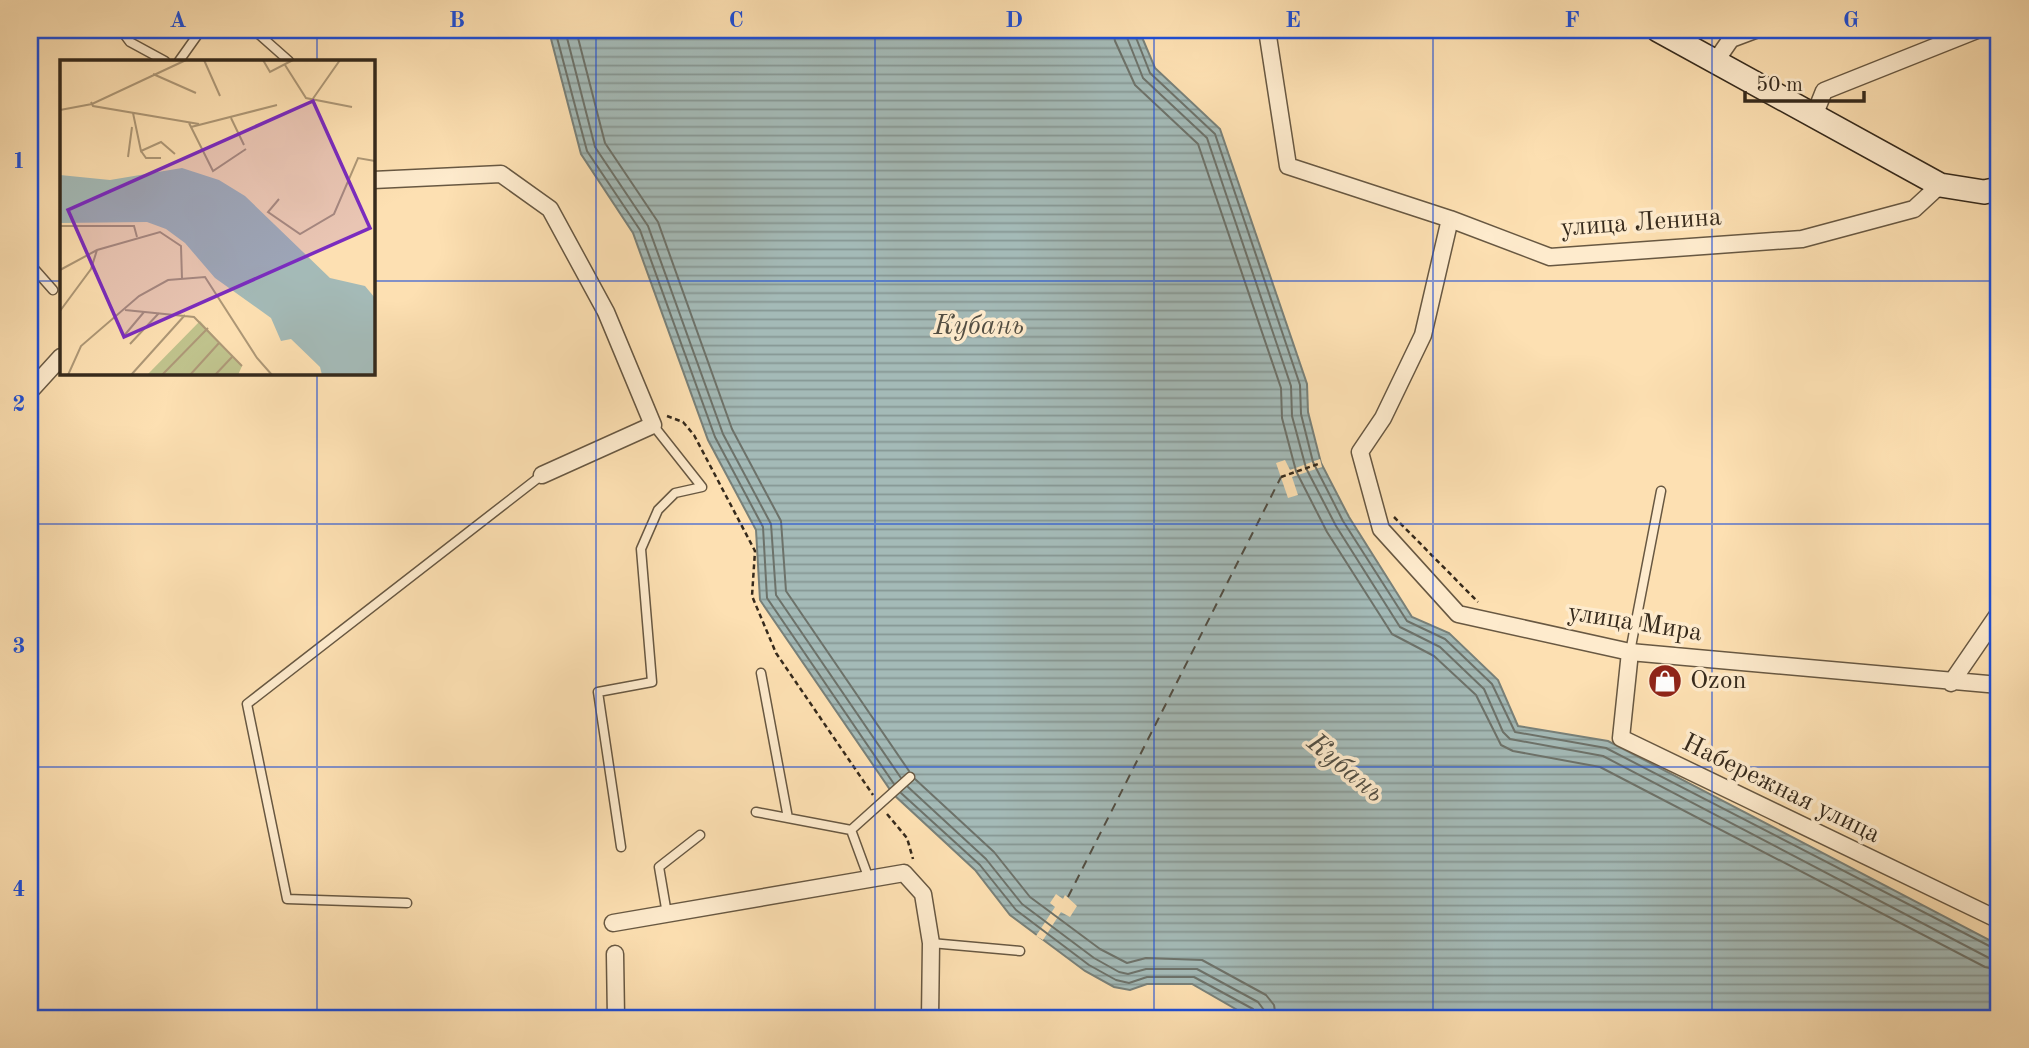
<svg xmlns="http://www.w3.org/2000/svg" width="2029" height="1048" font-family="'Old Standard TT',serif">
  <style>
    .water { fill: url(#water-rules); stroke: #788079; stroke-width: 2 }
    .pier { fill: #fde0b2 }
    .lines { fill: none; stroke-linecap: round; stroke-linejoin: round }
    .shore { stroke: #6d726a; stroke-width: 2 }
    .ferry { stroke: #524e43; stroke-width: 2; stroke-dasharray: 9 7; stroke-linecap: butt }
    .lane-casing { stroke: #685842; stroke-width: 11 }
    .street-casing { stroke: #685842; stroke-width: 19 }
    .secondary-casing { stroke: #362a1c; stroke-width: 26 }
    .path { stroke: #362a1c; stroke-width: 2.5; stroke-dasharray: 5 3.5; stroke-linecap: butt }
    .lane { stroke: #feebcd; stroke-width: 8 }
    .street { stroke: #feebcd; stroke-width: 16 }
    .secondary { stroke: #feebcd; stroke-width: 23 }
    .grid { fill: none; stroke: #1d4ed8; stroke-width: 2; stroke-opacity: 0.55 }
    .labels { text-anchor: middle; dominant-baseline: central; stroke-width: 7; stroke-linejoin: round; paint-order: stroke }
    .street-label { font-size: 26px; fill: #362a1c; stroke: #feebcd }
    .poi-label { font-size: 26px; fill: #362a1c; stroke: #feebcd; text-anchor: start }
    .water-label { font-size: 28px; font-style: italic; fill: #524e43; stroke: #feebcd }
    .inset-river { fill: none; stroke: #a4bab7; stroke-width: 3.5 }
    .inset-road { fill: none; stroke: #ad9776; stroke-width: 2 }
    .view { fill: #7b2cbf; fill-opacity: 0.15; stroke: #7b2cbf; stroke-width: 3.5 }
    .inset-edge { fill: none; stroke: #362a1c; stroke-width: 3.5 }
    .neatline { fill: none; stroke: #1d4ed8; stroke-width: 2.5 }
    .grid-label { font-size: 23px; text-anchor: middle; font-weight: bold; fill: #1d4ed8 }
  </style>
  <defs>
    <pattern id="water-rules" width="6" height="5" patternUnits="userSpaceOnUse" patternTransform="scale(1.75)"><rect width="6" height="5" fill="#a4bab7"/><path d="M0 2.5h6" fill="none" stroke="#869794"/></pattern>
  </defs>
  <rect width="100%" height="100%" fill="#fde0b2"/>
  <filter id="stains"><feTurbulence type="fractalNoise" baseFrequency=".00286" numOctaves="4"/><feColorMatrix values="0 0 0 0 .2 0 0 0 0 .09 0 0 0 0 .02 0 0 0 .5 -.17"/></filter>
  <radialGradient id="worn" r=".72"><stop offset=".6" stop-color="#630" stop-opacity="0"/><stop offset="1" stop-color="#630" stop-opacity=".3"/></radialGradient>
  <path class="water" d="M546,30H1139L1155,68L1220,129L1307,384L1308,412L1321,463L1349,517L1412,617L1449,633L1498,680L1518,726L1608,741L1999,945V1018H1258L1241,1012L1192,984H1147L1130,990L1114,987L1085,971L1010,915L975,870L893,794L760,600L756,530L708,440L633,233L581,154L550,35Z"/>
  <path class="pier" d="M1320,459L1322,467L1292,477L1298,495L1288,498L1276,463L1285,460L1290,470Z
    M1056,894L1063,899L1065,895L1077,906L1070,917L1061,912L1043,940L1036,936L1055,907L1050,903Z"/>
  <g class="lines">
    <path class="shore" d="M555,30L587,151L640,230L715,437L763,527L767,598L894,784
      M565,30L595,147L648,226L723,434L771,524L776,595L901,778
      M576,30L605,143L658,222L732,429L781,521L786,591L909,771
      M1113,30L1115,41L1135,85L1198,144L1281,388L1282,418L1296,471L1327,532L1392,634L1434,656L1476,695L1501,745L1513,751L1600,767L1985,967L1999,970
      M1124,30L1143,78L1207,138L1291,386L1292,416L1306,468L1336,526L1400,627L1440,647L1484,689L1503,732L1510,739L1603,756L1989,958L1999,960
      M1133,30L1150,73L1215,134L1300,385L1301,414L1313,462L1343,521L1407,621L1445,639L1492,684L1515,732L1606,748L1999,951
      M915,779L994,852L1030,897L1100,949L1127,963L1146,958L1202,960L1266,995L1274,1005L1276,1018
      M908,787L986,859L1022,904L1094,958L1119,972L1128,974L1146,969H1197L1258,1002L1264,1010L1265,1018
      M901,793L980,865L1016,910L1089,965L1116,980L1129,983L1147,977H1194L1253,1009L1257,1018"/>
    <path class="ferry" d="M1068,897L1281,477"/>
    <g class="lane-casing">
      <path id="lane" d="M121,30L130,42L165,61
        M254,30L289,61
        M179,61L201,30
        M30,264L53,290
        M1630,652L1661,491
        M761,673L788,818
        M756,812L851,830L869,879
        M851,830L910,777
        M621,847L598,692L652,682L641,549L658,510L675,493L702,487L653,425
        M407,903L287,899L247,704L542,475
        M667,914L659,867L700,835
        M931,943L1020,951"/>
    </g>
    <g class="street-casing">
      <path id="street" d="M1267,30L1288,166L1450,219L1550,257L1802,239L1914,209L1940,185
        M1715,62L1731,39L1755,30
        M1814,116L1824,91L1977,30
        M373,180L501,174L550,209L606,312L653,425L542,475
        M1450,219L1423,335L1383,418L1360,452L1381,529L1458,614L1630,652L1999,685
        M30,391L61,357
        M1630,652L1621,738L1999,920
        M1951,683L1999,613
        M613,923L904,873L923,894L931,943L930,1018
        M615,954L616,1018"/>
    </g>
    <g class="secondary-casing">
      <path id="secondary" d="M1658,30L1940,185L1984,192L1999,189"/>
    </g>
    <path class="path" d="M667,416L683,422L694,435L755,551L752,596L776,653L873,795
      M1281,477L1321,463
      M1394,517L1478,602
      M887,814L907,838L913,859"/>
    <use href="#lane" class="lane"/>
    <use href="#street" class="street"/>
    <use href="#secondary" class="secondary"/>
  </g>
  <path class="grid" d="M317,30V61M596,30V1018M875,30V1018M1154,30V1018M1433,30V1018M1712,30V1018M30,281H61M373,281H1999M317,373V1018M30,524H1999M30,767H1999"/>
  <defs>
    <g id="shop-disc" transform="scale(1.75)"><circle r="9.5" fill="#8f2418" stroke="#feebcd"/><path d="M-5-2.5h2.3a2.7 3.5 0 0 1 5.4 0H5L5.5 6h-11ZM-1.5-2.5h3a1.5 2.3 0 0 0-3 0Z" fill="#fff"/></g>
  </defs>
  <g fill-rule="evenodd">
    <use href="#shop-disc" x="1665" y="681"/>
  </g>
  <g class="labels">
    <g class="street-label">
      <text transform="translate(1641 223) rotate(-4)">улица Ленина</text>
      <text transform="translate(1635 623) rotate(9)">улица Мира</text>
      <text transform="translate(1781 789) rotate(26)">Набережная улица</text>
    </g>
    <g class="poi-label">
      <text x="1690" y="681">Ozon</text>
    </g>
    <g class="water-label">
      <text x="979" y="327">Кубань</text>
      <text transform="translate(1345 769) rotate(40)">Кубань</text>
    </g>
  </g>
  <g transform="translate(60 60)">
    <rect width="315" height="315" fill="#fde0b2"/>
    <path d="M140,261L182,306L178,315H87Z" fill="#bfc28c"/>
    <path d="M122,108L159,120L185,136L270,218L305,226L315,238V315H262L260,307L231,279L221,281L211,258L155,218L125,183L106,169L87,162L0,163V115L50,120Z" fill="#a4bab7"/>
    <path class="inset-river" d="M129,179L132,117"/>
    <path class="inset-road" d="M144,0L160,36M203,0L210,12L233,0M225,5L246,38L292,47M93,14L136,33M252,40L280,0M31,42L33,46L139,64M0,50L32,44L126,0M73,53L81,91L101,82L115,94M171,58L184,85M129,63L153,111L186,89M131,67L217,45M81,91L86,98H101M68,97L72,67M219,139L208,152L240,174L274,154L298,98L315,101M0,166H74L77,177M0,210L37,190L100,172L121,186L122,219M65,250L134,257L182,306M0,251L31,209L37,190M63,277L84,252M70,284L99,253M8,315L21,286L79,236L108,220L145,217L197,298L212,315M71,315L125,255M102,315L148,268M130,315L159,283M155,315L172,297"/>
    <path class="view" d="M253,41L310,168L64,277L8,150Z"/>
    <rect width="315" height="315" class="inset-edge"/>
  </g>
  <rect width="2029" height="1048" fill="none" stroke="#fde0b2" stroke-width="77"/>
  <path d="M1745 91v10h119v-10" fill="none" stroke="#362a1c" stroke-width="3.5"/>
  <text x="1756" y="91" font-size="21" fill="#362a1c" stroke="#feebcd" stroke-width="5" paint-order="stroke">50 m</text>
  <rect x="38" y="38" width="1952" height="972" class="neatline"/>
  <g class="grid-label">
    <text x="178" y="27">A</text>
    <text x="457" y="27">B</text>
    <text x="736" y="27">C</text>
    <text x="1014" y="27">D</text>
    <text x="1293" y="27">E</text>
    <text x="1572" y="27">F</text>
    <text x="1851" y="27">G</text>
    <text x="19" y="168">1</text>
    <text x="19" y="411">2</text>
    <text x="19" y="653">3</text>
    <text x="19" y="896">4</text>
  </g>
  <rect width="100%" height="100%" filter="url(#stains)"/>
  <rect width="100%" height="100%" fill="url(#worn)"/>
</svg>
